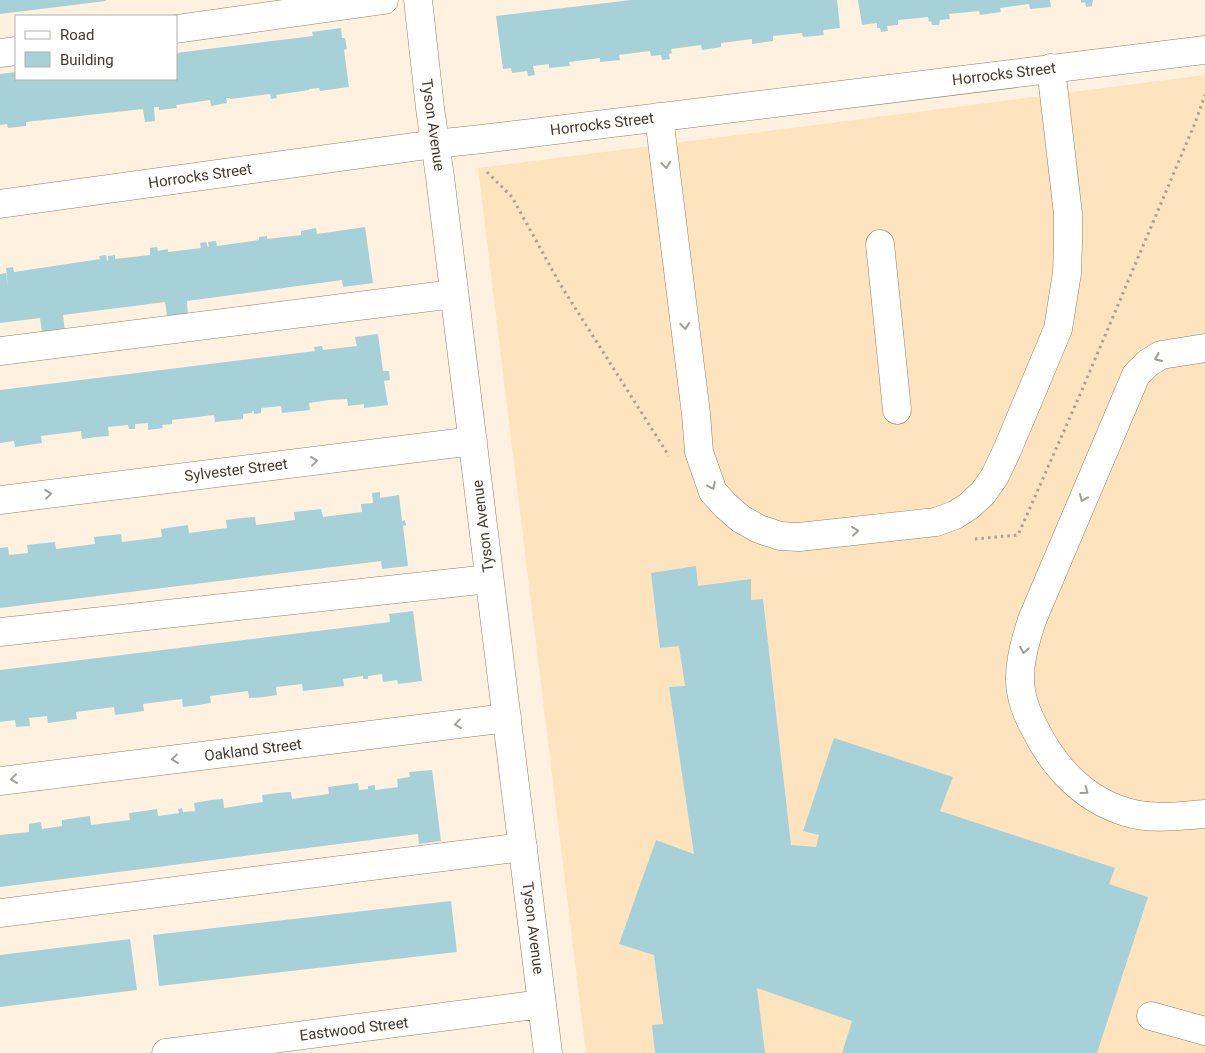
<svg xmlns="http://www.w3.org/2000/svg" width="1205" height="1053" font-family="Roboto,sans-serif">
  <style>
    .built { fill: #fee3bf }
    .building { fill: #a7d1d8 }
    .lines { fill: none; stroke-linecap: round; stroke-linejoin: round }
    .minor-casing { stroke: #917e63; stroke-width: 29 }
    .path { stroke: #aca192; stroke-width: 3; stroke-dasharray: 2.5 4; stroke-linecap: butt }
    .minor { stroke: #fff; stroke-width: 28 }
    .oneway { stroke: #a09c96 }
    .labels { text-anchor: middle; dominant-baseline: central; stroke-width: 5; stroke-linejoin: round; paint-order: stroke }
    .street-label { font-size: 15px; fill: #423a2e; stroke: #fff }
  </style>
  <rect width="100%" height="100%" fill="#fef1e0"/>
  <path class="built" d="M1205,75V1053H586L478,168Z"/>
  <path class="building" d="M0,0H106V1L0,14Z
    M631,0H837L840,28L823,30L824,35L803,37L802,33L773,36V41L752,44V39L721,43V47L702,50L701,45L671,49L672,53L669,54L670,59L662,60L661,55L651,56L650,51L619,55L620,60L600,62V58L569,62L570,66L549,68V64L533,66L535,75L528,76L527,71L512,73L511,68L503,69L496,16Z
    M858,0H1050L1051,7L1030,9L1029,4L1000,8L1001,12L980,15L979,11L949,14L950,19L940,20L939,25H932L931,21L929,22L928,17L898,20V25L887,26L888,31L881,32L880,28H877V23L862,25Z
    M1081,0H1093L1092,6L1086,7L1085,2L1081,3Z
    M341,28L342,38H345L347,49L344,50L349,87L320,91L319,88L309,89V90L276,95L277,98L271,99L270,94L230,99V98H226L227,103L211,106L210,100L176,105L177,108L159,110V107H154L155,121L145,122L143,109L26,122V126L8,128L7,124L0,125V74L16,72V79H176V53L313,36L312,32Z
    M365,227L373,283L343,287L342,280L187,301L188,318L168,321L165,302L63,315L65,331L42,332L40,318L0,323V274L6,273L8,289L6,268L13,267L14,272L100,259L99,256L106,255L107,261L108,260V256L115,255V259L150,255V248L157,247L158,251L168,249V252L201,248L200,243L206,242L208,247H209L208,242L216,241L217,246L259,240V237L267,236V239L301,235V231L316,228L317,234Z
    M378,334L383,371H389L390,380L384,381L388,405L364,408V404L348,406L347,399L329,400L309,403L310,410L282,413L281,406L261,408V413L254,414V411H252V413L243,414V419L215,422L214,415L172,420V424L162,425L163,428L148,430V423L135,424V429H129L128,425L108,427L109,436L96,437L82,439L81,431L41,436L42,443L15,447L14,441L0,443V390L315,351L314,347L322,346L323,350L357,346L355,337Z
    M380,492V498L399,495L402,521L405,520L406,525L403,526L408,566L382,569L381,561L0,608V548L8,547L9,555L28,553L27,545L55,542L56,549L95,544L94,537L121,534L122,542L162,537L161,529L174,527L188,525L189,533L227,528L226,520L242,518L255,517L256,525L295,520L294,512L321,509L323,517L362,512L361,504L373,503L372,493Z
    M696,566L698,586L751,579V600L763,599L791,845L816,847L819,835L803,831L834,738L953,777L940,811L1115,868L1109,884L1148,897L1097,1053H842L852,1021L757,988L765,1053H655L652,1025L663,1024L654,955L619,944L656,840L694,854L669,687L685,686L679,646L660,648L651,573Z
    M413,611L422,681L398,684L397,680L383,682L382,674L368,676V679H363V676L343,679L344,686L303,691L302,684L276,687L277,695L264,697L249,698L248,691L210,696L211,703L198,705L183,707L182,699L143,704L144,711L130,713L115,715L114,707L76,712L77,719L48,723L47,716L29,718L30,726L16,727L15,720L0,722V670L390,622L389,614Z
    M432,770L441,841L419,844L418,834L0,887V835L29,832V824L41,822L42,829L62,826V820L90,816L91,825L130,820L129,813L144,811L157,809L158,816L179,813L178,809L182,808L183,812L195,811L194,803L211,800L223,799L224,808L263,802L262,795L277,793L291,792L292,799L329,794L328,787L358,783L359,790L368,789V786L375,785V790L398,787L397,779L410,777L409,772Z
    M451,901L457,952L159,986L153,935Z
    M130,939L137,990L0,1007V955Z"/>
  <g class="lines">
    <g class="minor-casing">
      <path id="minor" d="M418,0L430,108L440,177L548,1053
        M176,29L384,0
        M0,53L16,51
        M659,117L696,414L699,452L713,492L726,506L741,519L759,529L780,536L799,537L936,522L955,515L969,506L983,493L995,476L1008,448L1058,329L1067,273L1068,243V214L1051,68
        M0,204L435,144L482,139L1205,50
        M880,244L897,410
        M1205,348L1161,355L1148,363L1136,375L1032,620C1025,642 1017,668 1021,691C1023,703 1028,716 1034,727C1053,766 1083,799 1126,812C1151,820 1179,816 1205,814
        M0,351L454,294
        M0,500L473,441
        M0,632L489,579
        M0,781L507,718
        M0,913L523,847
        M1151,1016L1205,1031
        M166,1053L542,1004"/>
    </g>
    <path class="path" d="M487,172L512,197L560,284L669,456
      M975,539L1018,535L1082,390L1195,123L1205,95"/>
    <use href="#minor" class="minor"/>
  </g>
  <defs><path id="oneway-chevron" d="M-2-3.5L2.5 0L-2 3.5" fill="none" stroke-width="1.6" stroke-linecap="round" stroke-linejoin="round" transform="scale(1.25)"/></defs>
  <g class="oneway">
    <use href="#oneway-chevron" transform="translate(666 165) rotate(83)"/>
    <use href="#oneway-chevron" transform="translate(685 326) rotate(83)"/>
    <use href="#oneway-chevron" transform="translate(1158 358) rotate(156)"/>
    <use href="#oneway-chevron" transform="translate(314 461) rotate(-7)"/>
    <use href="#oneway-chevron" transform="translate(712 486) rotate(65)"/>
    <use href="#oneway-chevron" transform="translate(48 494) rotate(-7)"/>
    <use href="#oneway-chevron" transform="translate(1083 498) rotate(113)"/>
    <use href="#oneway-chevron" transform="translate(855 531) rotate(-6)"/>
    <use href="#oneway-chevron" transform="translate(1024 650) rotate(99)"/>
    <use href="#oneway-chevron" transform="translate(458 724) rotate(173)"/>
    <use href="#oneway-chevron" transform="translate(175 759) rotate(173)"/>
    <use href="#oneway-chevron" transform="translate(14 779) rotate(173)"/>
    <use href="#oneway-chevron" transform="translate(1085 791) rotate(36)"/>
  </g>
  <g class="labels">
    <g class="street-label">
      <text transform="translate(1004 74) rotate(-7)">Horrocks Street</text>
      <text transform="translate(602 124) rotate(-7)">Horrocks Street</text>
      <text transform="translate(433 125) rotate(82)">Tyson Avenue</text>
      <text transform="translate(200 176) rotate(-8)">Horrocks Street</text>
      <text transform="translate(236 470) rotate(-7)">Sylvester Street</text>
      <text transform="translate(483 526) rotate(-97)">Tyson Avenue</text>
      <text transform="translate(253 750) rotate(-7)">Oakland Street</text>
      <text transform="translate(533 928) rotate(83)">Tyson Avenue</text>
      <text transform="translate(354 1029) rotate(-7)">Eastwood Street</text>
    </g>
  </g>
  <rect x="15" y="15" width="162" height="65" fill="#ffffff" stroke="#b3b0ab"/>
  <rect x="25" y="31" width="25" height="8" fill="#ffffff" stroke="#b3b0ab"/>
  <text x="60" y="40" font-size="15" fill="#423a2e">Road</text>
  <rect x="25" y="52" width="25" height="15" fill="#a7d1d8" stroke="#b3b0ab"/>
  <text x="60" y="65" font-size="15" fill="#423a2e">Building</text>
</svg>
